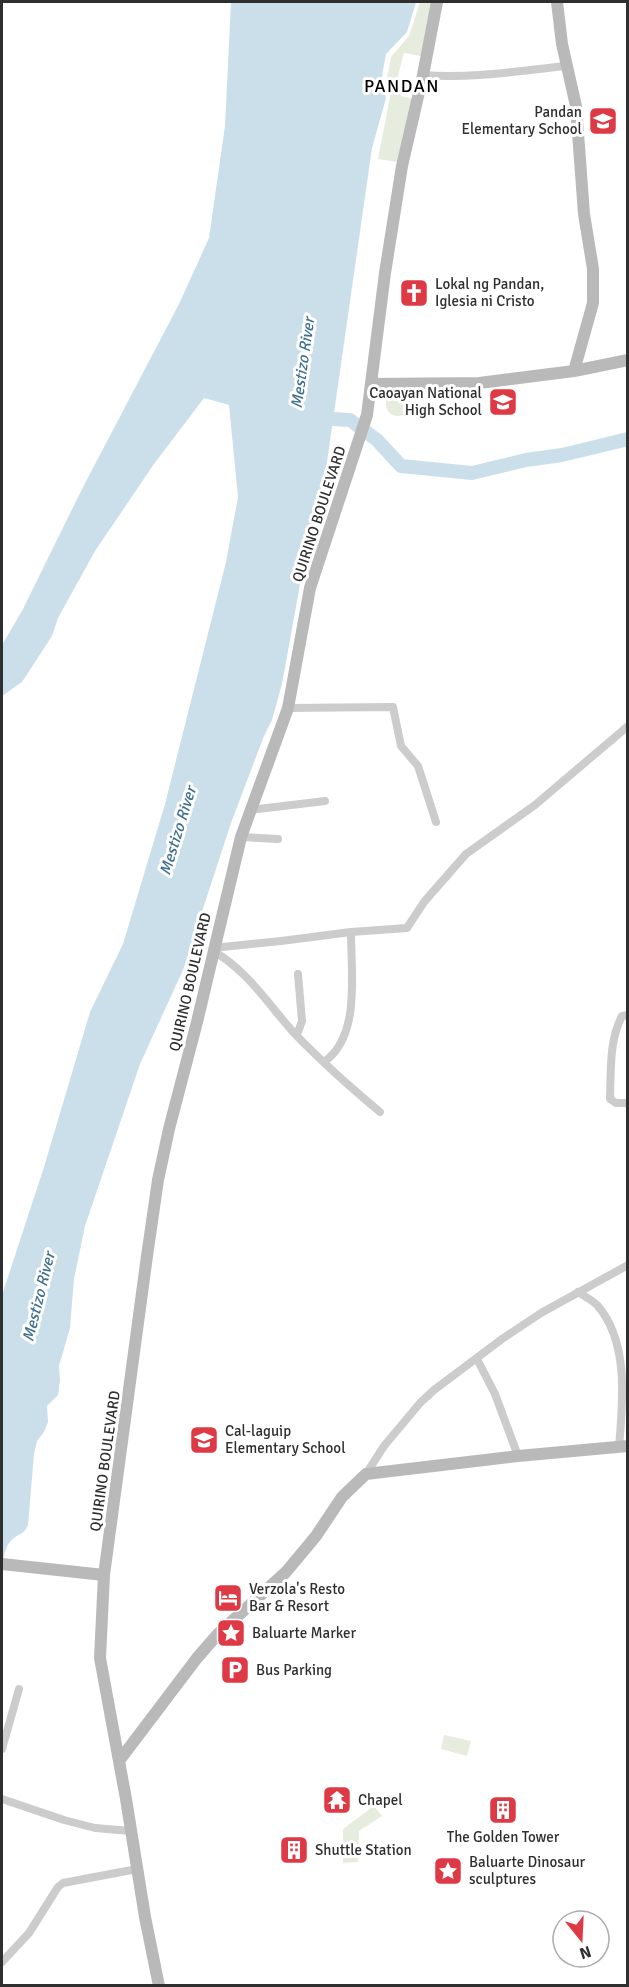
<svg xmlns="http://www.w3.org/2000/svg" width="629" height="1987" font-family="Signika,sans-serif">
  <style>
    .green { fill: #e6ecde }
    .water { fill: #cbdfeb }
    .lines { fill: none; stroke-linecap: round; stroke-linejoin: round }
    .river { stroke: #cbdfeb; stroke-width: 14 }
    .street { stroke: #ccc; stroke-width: 8 }
    .secondary { stroke: #b9b9b9; stroke-width: 12 }
    .labels { text-anchor: middle; dominant-baseline: central; stroke-width: 6; stroke-linejoin: round; paint-order: stroke }
    .poi-label { font-size: 15px; fill: #2f2f2f; stroke: #fff; text-anchor: start }
    .street-label { font-size: 15px; fill: #2f2f2f; stroke: #fff }
    .water-label { font-size: 16px; font-style: italic; fill: #40708f; stroke: #fff }
    .quarter-label { font-size: 18px; letter-spacing: 1.5px; fill: #000; stroke: #fff }
  </style>
  <rect width="100%" height="100%" fill="#fff"/>
  <path class="green" d="M420,2H432L421,56L404,53L396,83L401,96L413,99L398,162L378,159L390,97L386,83L391,57L409,36Z
    M386 404a12 12 0 1 1 24 0a12 12 0 1 1-24 0Z
    M444,1735L471,1741L467,1756L441,1749Z
    M374,1806L382,1816L359,1831L358,1862L343,1863V1829Z"/>
  <path class="water" d="M231,2H416L407,32L386,54L381,82L386,98L372,148L326,469L306,551L282,684L272,720L264,736L231,823L183,970L140,1064L85,1226L74,1279L70,1328L59,1366L60,1380L58,1395L47,1406L48,1422L44,1432L37,1441L34,1454L28,1525C23,1535 22,1532 14,1538C3,1546 3,1563 2,1575V1295L44,1167L90,1012L123,944L165,804L226,562L238,497L229,405L204,398L154,464L95,551L58,618L52,636L22,682L2,696V645L23,609L82,489L179,304L209,238L225,126Z"/>
  <g class="lines">
    <path class="river" d="M316,418L350,420L377,440L401,466L472,473L526,460L562,455L628,439"/>
    <path class="street" d="M423,75C470,79 518,71 566,66
      M288,708L393,707L401,746L418,766L436,822
      M250,810L325,801
      M241,837L278,839
      M213,948L281,941L351,932L407,928L424,902L466,854L535,805L628,726
      M213,951C247,970 268,1004 294,1033C321,1061 350,1087 380,1112
      M628,1015L622,1016C609,1040 611,1072 610,1099L616,1103H628
      M297,1035L302,1021L298,974
      M324,1062C361,1036 351,973 351,932
      M578,1292C584,1296 592,1300 597,1305C629,1341 623,1401 619,1447
      M477,1359L495,1394L518,1456
      M366,1474L384,1446L420,1403L434,1390L502,1339L541,1313L628,1265
      M2,1749L19,1689
      M2,1799L64,1820L95,1828L131,1831
      M2,1962L29,1933L58,1887L63,1883L137,1869"/>
    <path class="secondary" d="M557,2L562,44L576,106L584,214L593,269V303L574,371
      M372,384L479,383L574,371L628,360
      M2,1564L104,1575
      M119,1761L197,1658L218,1634L286,1572L316,1536L342,1497L366,1474L518,1456L628,1446
      M159,1986L145,1917L126,1799L100,1658L104,1575L147,1256L158,1180L169,1129L197,1022L241,837L288,708L310,588L367,415L385,273L402,166L423,75L437,2"/>
  </g>
  <defs>
    <g id="school-square" transform="scale(1.5)"><rect x="-9" y="-9" width="18" height="18" rx="4" fill="#de3a46" stroke="#fff"/><path d="M0-5L7-2L0 1L-7-2ZM-4 1L0 2.5L4 1V4Q0 6-4 4Z" fill="#fff"/></g>
    <g id="church-square" transform="scale(1.5)"><rect x="-9" y="-9" width="18" height="18" rx="4" fill="#de3a46" stroke="#fff"/><path d="M-1.2-6h2.4v3.5h3.3v2.4h-3.3V6h-2.4V-.1h-3.3v-2.4h3.3Z" fill="#fff"/></g>
    <g id="hotel-square" transform="scale(1.5)"><rect x="-9" y="-9" width="18" height="18" rx="4" fill="#de3a46" stroke="#fff"/><path d="M-6-4.5h1.5V1H6V5H4.5V3h-9V5H-6ZM-4 0a1.8 1.8 0 1 1 3.6 0ZM.5 0V-2.5h3Q6-2.5 6 0Z" fill="#fff"/></g>
    <g id="sight-square" transform="scale(1.5)"><rect x="-9" y="-9" width="18" height="18" rx="4" fill="#de3a46" stroke="#fff"/><path d="M0-6L1.8-2.2L6-1.7L2.9 1.2L3.7 5.4L0 3.3L-3.7 5.4L-2.9 1.2L-6-1.7L-1.8-2.2Z" fill="#fff"/></g>
    <g id="parking-square" transform="scale(1.5)"><rect x="-9" y="-9" width="18" height="18" rx="4" fill="#de3a46" stroke="#fff"/><path d="M-3.5-5.5H1a3.5 3.5 0 0 1 0 7H-1V5.5H-3.5ZM-1-3.4V-.6H.8a1.4 1.4 0 0 0 0-2.8Z" fill="#fff"/></g>
    <g id="temple-square" transform="scale(1.5)"><rect x="-9" y="-9" width="18" height="18" rx="4" fill="#de3a46" stroke="#fff"/><path d="M0-6L5-2H3V0L6.5 2.5H4V6H1.5V3h-3V6H-4V2.5H-6.5L-3 0V-2H-5Z" fill="#fff"/></g>
    <g id="building-square" transform="scale(1.5)"><rect x="-9" y="-9" width="18" height="18" rx="4" fill="#de3a46" stroke="#fff"/><path d="M-4-6H4V6H1V3H-1V6H-4ZM-2.5-4.3h1.7v1.8h-1.7ZM.8-4.3h1.7v1.8H.8ZM-2.5-1h1.7V.8h-1.7ZM.8-1h1.7V.8H.8Z" fill="#fff"/></g>
  </defs>
  <g fill-rule="evenodd">
    <use href="#school-square" x="603" y="121"/>
    <use href="#church-square" x="414" y="293"/>
    <use href="#school-square" x="503" y="402"/>
    <use href="#school-square" x="204" y="1440"/>
    <use href="#hotel-square" x="228" y="1598"/>
    <use href="#sight-square" x="231" y="1633"/>
    <use href="#parking-square" x="235" y="1670"/>
    <use href="#temple-square" x="337" y="1800"/>
    <use href="#building-square" x="503" y="1810"/>
    <use href="#building-square" x="294" y="1850"/>
    <use href="#sight-square" x="448" y="1871"/>
  </g>
  <g class="labels">
    <g class="poi-label">
      <text x="582" y="112" text-anchor="end">Pandan<tspan x="582" dy="17">Elementary School</tspan></text>
      <text x="435" y="284">Lokal ng Pandan,<tspan x="435" dy="17">Iglesia ni Cristo</tspan></text>
      <text x="482" y="393" text-anchor="end">Caoayan National<tspan x="482" dy="17">High School</tspan></text>
      <text x="225" y="1431">Cal-laguip<tspan x="225" dy="17">Elementary School</tspan></text>
      <text x="249" y="1589">Verzola's Resto<tspan x="249" dy="17">Bar &amp; Resort</tspan></text>
      <text x="252" y="1633">Baluarte Marker</text>
      <text x="256" y="1670">Bus Parking</text>
      <text x="358" y="1800">Chapel</text>
      <text x="503" y="1837" text-anchor="middle">The Golden Tower</text>
      <text x="315" y="1850">Shuttle Station</text>
      <text x="469" y="1862">Baluarte Dinosaur<tspan x="469" dy="17">sculptures</tspan></text>
    </g>
    <g class="street-label">
      <text transform="translate(319 514) rotate(-72)">QUIRINO BOULEVARD</text>
      <text transform="translate(190 982) rotate(-77)">QUIRINO BOULEVARD</text>
      <text transform="translate(105 1461) rotate(-82)">QUIRINO BOULEVARD</text>
    </g>
    <g class="water-label">
      <text transform="translate(303 363) rotate(-82)">Mestizo River</text>
      <text transform="translate(178 831) rotate(-73)">Mestizo River</text>
      <text transform="translate(39 1297) rotate(-76)">Mestizo River</text>
    </g>
    <g class="quarter-label">
      <text x="402" y="86">PANDAN</text>
    </g>
  </g>
  <rect width="629" height="1987" fill="none" stroke="#2f2f2f" stroke-width="6"/>
  <g transform="translate(581 1939) rotate(162)"><circle r="28" fill="#ffffff" stroke="#acacac" stroke-width="1.5"/>
  <path d="M0-4.5L10 22L0 15L-10 22Z" fill="#de3a46"/>
  <text y="-9" font-size="16" font-weight="bold" text-anchor="middle" fill="#2f2f2f">N</text>
  </g>
</svg>
